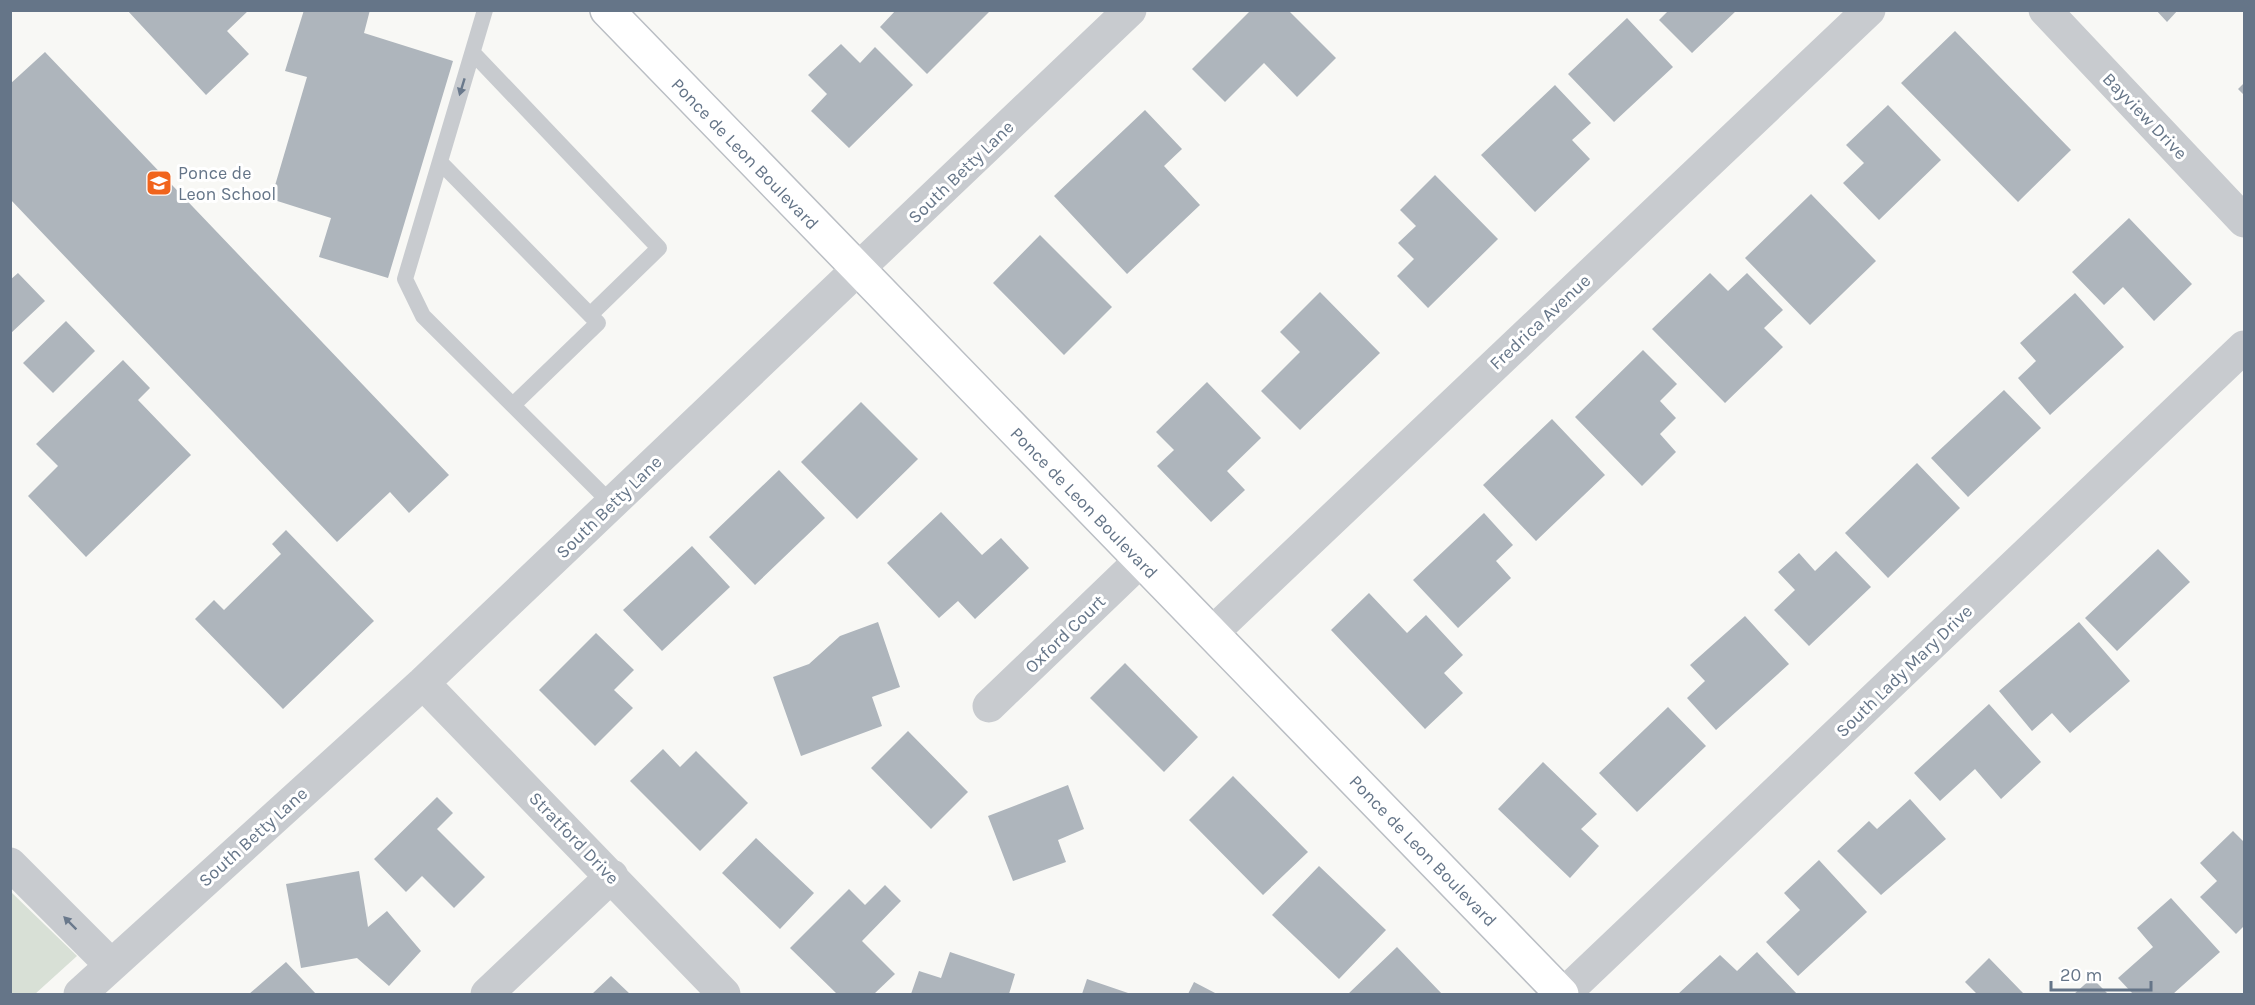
<svg xmlns="http://www.w3.org/2000/svg" width="2255" height="1005" font-family="Karla,sans-serif">
  <style>
    .green { fill: #d8e0d6 }
    .building { fill: #aeb5bc }
    .lines { fill: none; stroke-linecap: round; stroke-linejoin: round }
    .secondary-casing { stroke: #babec4; stroke-width: 36 }
    .lane { stroke: #c8cbcf; stroke-width: 16 }
    .street { stroke: #c8cbcf; stroke-width: 33 }
    .secondary { stroke: #fff; stroke-width: 33 }
    .oneway { fill: #6a798c }
    .labels { text-anchor: middle; dominant-baseline: central; stroke-width: 6; stroke-linejoin: round; paint-order: stroke }
    .street-label { font-size: 18px; fill: #657588; stroke: #fff }
    .poi-label { font-size: 18px; fill: #657588; stroke: #fff; text-anchor: start }
  </style>
  <rect width="100%" height="100%" fill="#f8f8f5"/>
  <path class="green" d="M10,891L77,956L35,994H11Z"/>
  <path class="building" d="M127,10H249L227,31L249,54L206,95Z
    M304,10H370L364,33L453,61L388,278L319,257L331,218L271,199L307,77L285,71Z
    M896,10H991L927,74L880,27Z
    M1251,10H1288L1336,58L1297,97L1264,63L1225,102L1192,69Z
    M1669,10H1737L1692,53L1659,20Z
    M2156,10H2178L2167,22Z
    M1627,18L1673,67L1614,122L1568,74Z
    M1955,31L2071,150L2018,202L1901,83Z
    M841,44L860,63L875,47L913,85L849,148L811,111L827,94L808,75Z
    M45,52L449,475L409,513L390,492L337,542L10,199V84Z
    M2244,83V95L2238,89Z
    M1555,85L1591,123L1572,140L1590,159L1535,212L1481,155Z
    M1888,105L1941,160L1879,220L1843,183L1864,163L1846,145Z
    M1145,110L1182,149L1164,166L1200,205L1127,274L1054,196Z
    M1435,175L1498,239L1428,308L1397,276L1414,259L1398,243L1416,226L1400,210Z
    M1811,194L1876,261L1810,325L1745,258Z
    M2129,218L2192,284L2154,321L2123,287L2104,305L2072,272Z
    M1040,235L1112,307L1064,355L993,283Z
    M18,273L45,301L10,334V280Z
    M1710,273L1728,291L1747,273L1783,310L1764,328L1783,347L1725,403L1652,329Z
    M1320,292L1380,353L1300,430L1261,391L1300,352L1280,332Z
    M2075,293L2124,347L2050,415L2018,378L2036,361L2020,343Z
    M66,321L95,351L53,393L23,363Z
    M1643,350L1677,384L1660,401L1676,418L1660,434L1676,452L1642,486L1575,417Z
    M123,360L150,388L138,400L191,455L86,557L28,496L58,466L36,444Z
    M1207,382L1261,438L1227,471L1245,490L1211,522L1157,466L1174,450L1156,432Z
    M2004,390L2041,428L1968,497L1931,458Z
    M861,402L918,459L857,519L801,462Z
    M1552,419L1605,475L1536,541L1483,485Z
    M1917,463L1960,508L1888,578L1845,533Z
    M779,470L825,518L755,585L709,537Z
    M941,512L982,555L1001,538L1029,568L975,619L958,601L939,618L887,563Z
    M1484,513L1513,545L1496,561L1511,578L1458,628L1413,580Z
    M286,530L374,621L283,709L195,619L214,600L224,610L281,554L272,544Z
    M692,546L730,587L662,651L623,610Z
    M2158,549L2190,582L2117,651L2085,618Z
    M1836,551L1871,587L1809,646L1774,610L1795,590L1778,572L1799,553L1815,571Z
    M1369,593L1407,633L1426,615L1463,655L1444,673L1463,693L1425,729L1331,630Z
    M1745,616L1789,664L1716,730L1687,698L1705,681L1690,665Z
    M878,622L900,687L872,697L882,726L801,756L773,677L809,664L840,636Z
    M2079,622L2130,681L2070,733L2052,713L2032,731L1999,691Z
    M596,633L634,670L614,690L633,708L595,746L539,690Z
    M1125,663L1198,737L1164,772L1090,698Z
    M1989,704L2041,762L2001,799L1975,769L1940,801L1914,773Z
    M1668,707L1706,746L1637,812L1599,773Z
    M908,731L968,792L931,829L871,768Z
    M663,749L680,767L696,751L748,803L700,851L630,781Z
    M1543,762L1597,814L1581,829L1599,846L1570,878L1498,809Z
    M1233,776L1308,852L1263,895L1189,820Z
    M1068,785L1084,829L1058,840L1066,862L1013,881L988,816Z
    M437,797L453,813L437,829L485,877L454,908L422,876L406,892L374,859Z
    M1910,799L1946,839L1881,895L1837,851L1869,821L1877,829Z
    M2233,831L2244,842V926L2236,934L2200,897L2217,881L2200,863Z
    M756,838L814,893L780,929L722,873Z
    M1819,860L1867,912L1798,976L1766,942L1800,910L1784,893Z
    M1319,866L1386,930L1339,979L1272,915Z
    M359,871L368,927L387,911L421,951L389,986L357,958L301,968L286,884Z
    M885,885L901,901L862,941L895,974L874,994H837L790,948L849,889L865,905Z
    M2171,898L2220,952L2173,994H2133L2118,978L2153,947L2137,928Z
    M1397,947L1442,994H1348Z
    M950,952L1015,974L1009,994H911L919,971L941,978Z
    M1757,952L1797,994H1678L1720,955L1737,971Z
    M1989,958L2023,993L2022,994H1977L1965,982Z
    M286,962L316,994H249Z
    M611,976L630,994H592Z
    M2092,978L2108,994H2074Z
    M1087,979L1131,994H1082Z
    M1194,982L1217,994H1188Z"/>
  <g class="lines">
    <g class="secondary-casing">
      <path id="secondary" d="M607,10L1562,994"/>
    </g>
    <path class="lane" d="M485,10L405,279L423,316L612,504
      M473,53L659,248L590,315
      M440,162L598,323L514,404"/>
    <path class="street" d="M2045,10L2244,221
      M1212,633L1869,10
      M423,683L724,994
      M989,706L1140,561
      M10,864L111,965
      M80,994L423,683L1130,10
      M487,994L612,876
      M1564,994L2244,347"/>
    <use href="#secondary" class="secondary"/>
  </g>
  <defs><path id="oneway-solid" d="M-6-.8H1V-3.2L6.5 0L1 3.2V.8H-6Z" transform="scale(1.5)"/></defs>
  <g class="oneway">
    <use href="#oneway-solid" transform="translate(462 87) rotate(107)"/>
    <use href="#oneway-solid" transform="translate(70 923) rotate(-135)"/>
  </g>
  <defs>
    <g id="school-square" transform="scale(1.35)"><rect x="-9" y="-9" width="18" height="18" rx="4" fill="#f1641c" stroke="#fff"/><path d="M0-5L7-2L0 1L-7-2ZM-4 1L0 2.5L4 1V4Q0 6-4 4Z" fill="#fff"/></g>
  </defs>
  <g fill-rule="evenodd">
    <use href="#school-square" x="159" y="183"/>
  </g>
  <g class="labels">
    <g class="street-label">
      <text transform="translate(2145 116) rotate(46)">Bayview Drive</text>
      <text transform="translate(745 154) rotate(46)">Ponce de Leon Boulevard</text>
      <text transform="translate(961 172) rotate(-44)">South Betty Lane</text>
      <text transform="translate(1540 322) rotate(-43)">Fredrica Avenue</text>
      <text transform="translate(1084 503) rotate(46)">Ponce de Leon Boulevard</text>
      <text transform="translate(609 507) rotate(-44)">South Betty Lane</text>
      <text transform="translate(1065 634) rotate(-44)">Oxford Court</text>
      <text transform="translate(1904 671) rotate(-44)">South Lady Mary Drive</text>
      <text transform="translate(253 837) rotate(-42)">South Betty Lane</text>
      <text transform="translate(574 838) rotate(46)">Stratford Drive</text>
      <text transform="translate(1423 851) rotate(46)">Ponce de Leon Boulevard</text>
    </g>
    <g class="poi-label">
      <text x="178" y="173">Ponce de<tspan x="178" dy="21">Leon School</tspan></text>
    </g>
  </g>
  <rect width="2255" height="1005" fill="none" stroke="#657588" stroke-width="24"/>
  <path d="M2051 981v9h100v-9" fill="none" stroke="#657588" stroke-width="3"/>
  <text x="2060" y="981" font-size="18" fill="#657588" stroke="#ffffff" stroke-width="4.5" paint-order="stroke">20 m</text>
</svg>
